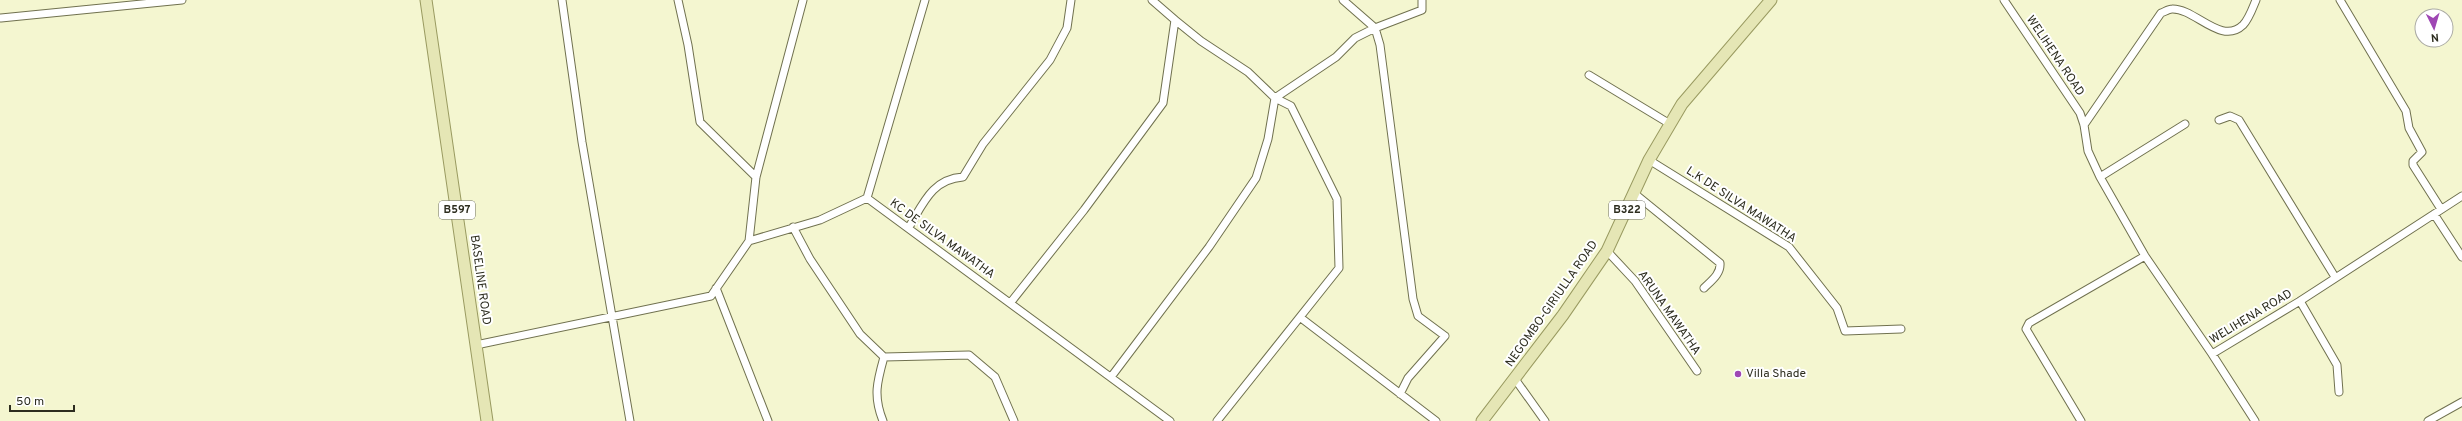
<svg xmlns="http://www.w3.org/2000/svg" width="2462" height="421" font-family="Overpass,sans-serif">
  <style>
    .lines { fill: none; stroke-linecap: round; stroke-linejoin: round }
    .street-casing { stroke: #70714f; stroke-width: 9 }
    .primary-casing { stroke: #999a60; stroke-width: 13 }
    .street { stroke: #fff; stroke-width: 7 }
    .primary { stroke: #e5e6b5; stroke-width: 11 }
    .poi-dot { fill: #9f47b4; stroke: #fff; stroke-width: 1.5 }
    .labels { text-anchor: middle; dominant-baseline: central; stroke-width: 4; stroke-linejoin: round; paint-order: stroke }
    .shield { fill: #fff; stroke: #6c6c62; stroke-width: 1 }
    .shield-label { font-size: 11px; font-weight: bold; fill: #2d2d1f }
    .street-label { font-size: 12px; fill: #2d2d1f; stroke: #fff }
    .poi-label { font-size: 12px; fill: #2d2d1f; stroke: #fff; text-anchor: start }
  </style>
  <rect width="100%" height="100%" fill="#f4f6d0"/>
  <g class="lines">
    <g class="street-casing">
      <path id="street" d="M562,0L582,142L630,421
        M678,0L688,45L700,122L756,177
        M925,0L867,198L1170,421
        M2004,0L2080,113L2084,125L2088,151L2100,177L2145,256L2212,354L2300,301L2462,196
        M2340,0L2406,111L2409,128L2422,152L2413,161V165L2441,209
        M1,18L182,0
        M1589,75L1670,124
        M1275,98L1336,57L1355,38L1375,28L1343,0
        M2219,120L2230,116L2239,120L2335,277
        M2084,125L2161,13C2164,12 2169,9 2172,9C2195,8 2221,46 2243,25C2249,19 2253,7 2256,0
        M1649,160L1789,247L1837,308L1845,331L1901,329
        M2100,177L2185,124
        M1635,194L1720,263C1721,274 1711,281 1704,288
        M2434,214L2462,257
        M793,227L810,259L860,334L884,357L969,355L995,377L1014,421
        M909,227C923,204 932,179 963,177L983,144L1050,60L1067,28L1071,0
        M749,241L820,220L867,198
        M1607,251L1635,281L1697,371
        M716,288L768,421
        M2300,301L2337,365L2339,392
        M1011,302L1084,210L1163,103L1175,20L1152,0
        M1301,318L1436,421
        M476,345L711,296L749,241L756,177L803,0
        M2212,354L2255,421
        M1111,377L1209,247L1256,178L1268,139L1275,98L1248,72L1201,41L1175,20
        M1515,379L1545,421
        M1400,394L1408,378L1445,336L1418,316L1413,299L1380,45L1375,28L1422,10V0
        M883,421C873,396 877,382 884,357
        M1217,421L1339,268L1337,199L1291,106L1275,98
        M2081,421L2026,329L2029,323L2145,256
        M2428,421L2462,402"/>
    </g>
    <g class="primary-casing">
      <path id="primary" d="M426,0L487,421
        M1482,421L1563,315L1607,251L1649,160L1682,104L1771,0"/>
    </g>
    <use href="#street" class="street"/>
    <use href="#primary" class="primary"/>
  </g>
  <circle class="poi-dot" cx="1738" cy="374" r="4"/>
  <g class="labels">
    <g class="shield">
      <rect x="439" y="201" width="36" height="18" rx="3"/>
      <rect x="1609" y="201" width="36" height="18" rx="3"/>
    </g>
    <g class="shield-label">
      <text x="457" y="210">B597</text>
      <text x="1627" y="210">B322</text>
    </g>
    <g class="street-label">
      <text transform="translate(2055 56) rotate(56)">WELIHENA ROAD</text>
      <text transform="translate(1741 205) rotate(33)">L.K DE SILVA MAWATHA</text>
      <text transform="translate(942 239) rotate(36)">KC DE SILVA MAWATHA</text>
      <text transform="translate(480 280) rotate(82)">BASELINE ROAD</text>
      <text transform="translate(1552 304) rotate(-55)">NEGOMBO-GIRIULLA ROAD</text>
      <text transform="translate(1669 313) rotate(55)">ARUNA MAWATHA</text>
      <text transform="translate(2251 317) rotate(-31)">WELIHENA ROAD</text>
    </g>
    <g class="poi-label">
      <text x="1746" y="374">Villa Shade</text>
    </g>
  </g>
  <g transform="translate(2434 28) rotate(175)"><circle r="19" fill="#ffffff" stroke="#ababa5"/>
  <path d="M0-3L7 15L0 10L-7 15Z" fill="#9f47b4"/>
  <text y="-6" font-size="11" font-weight="bold" text-anchor="middle" fill="#2d2d1f">N</text>
  </g>
  <path d="M10 405v6h64v-6" fill="none" stroke="#2d2d1f" stroke-width="2"/>
  <text x="16" y="405" font-size="12" fill="#2d2d1f" stroke="#ffffff" stroke-width="3" paint-order="stroke">50 m</text>
</svg>
